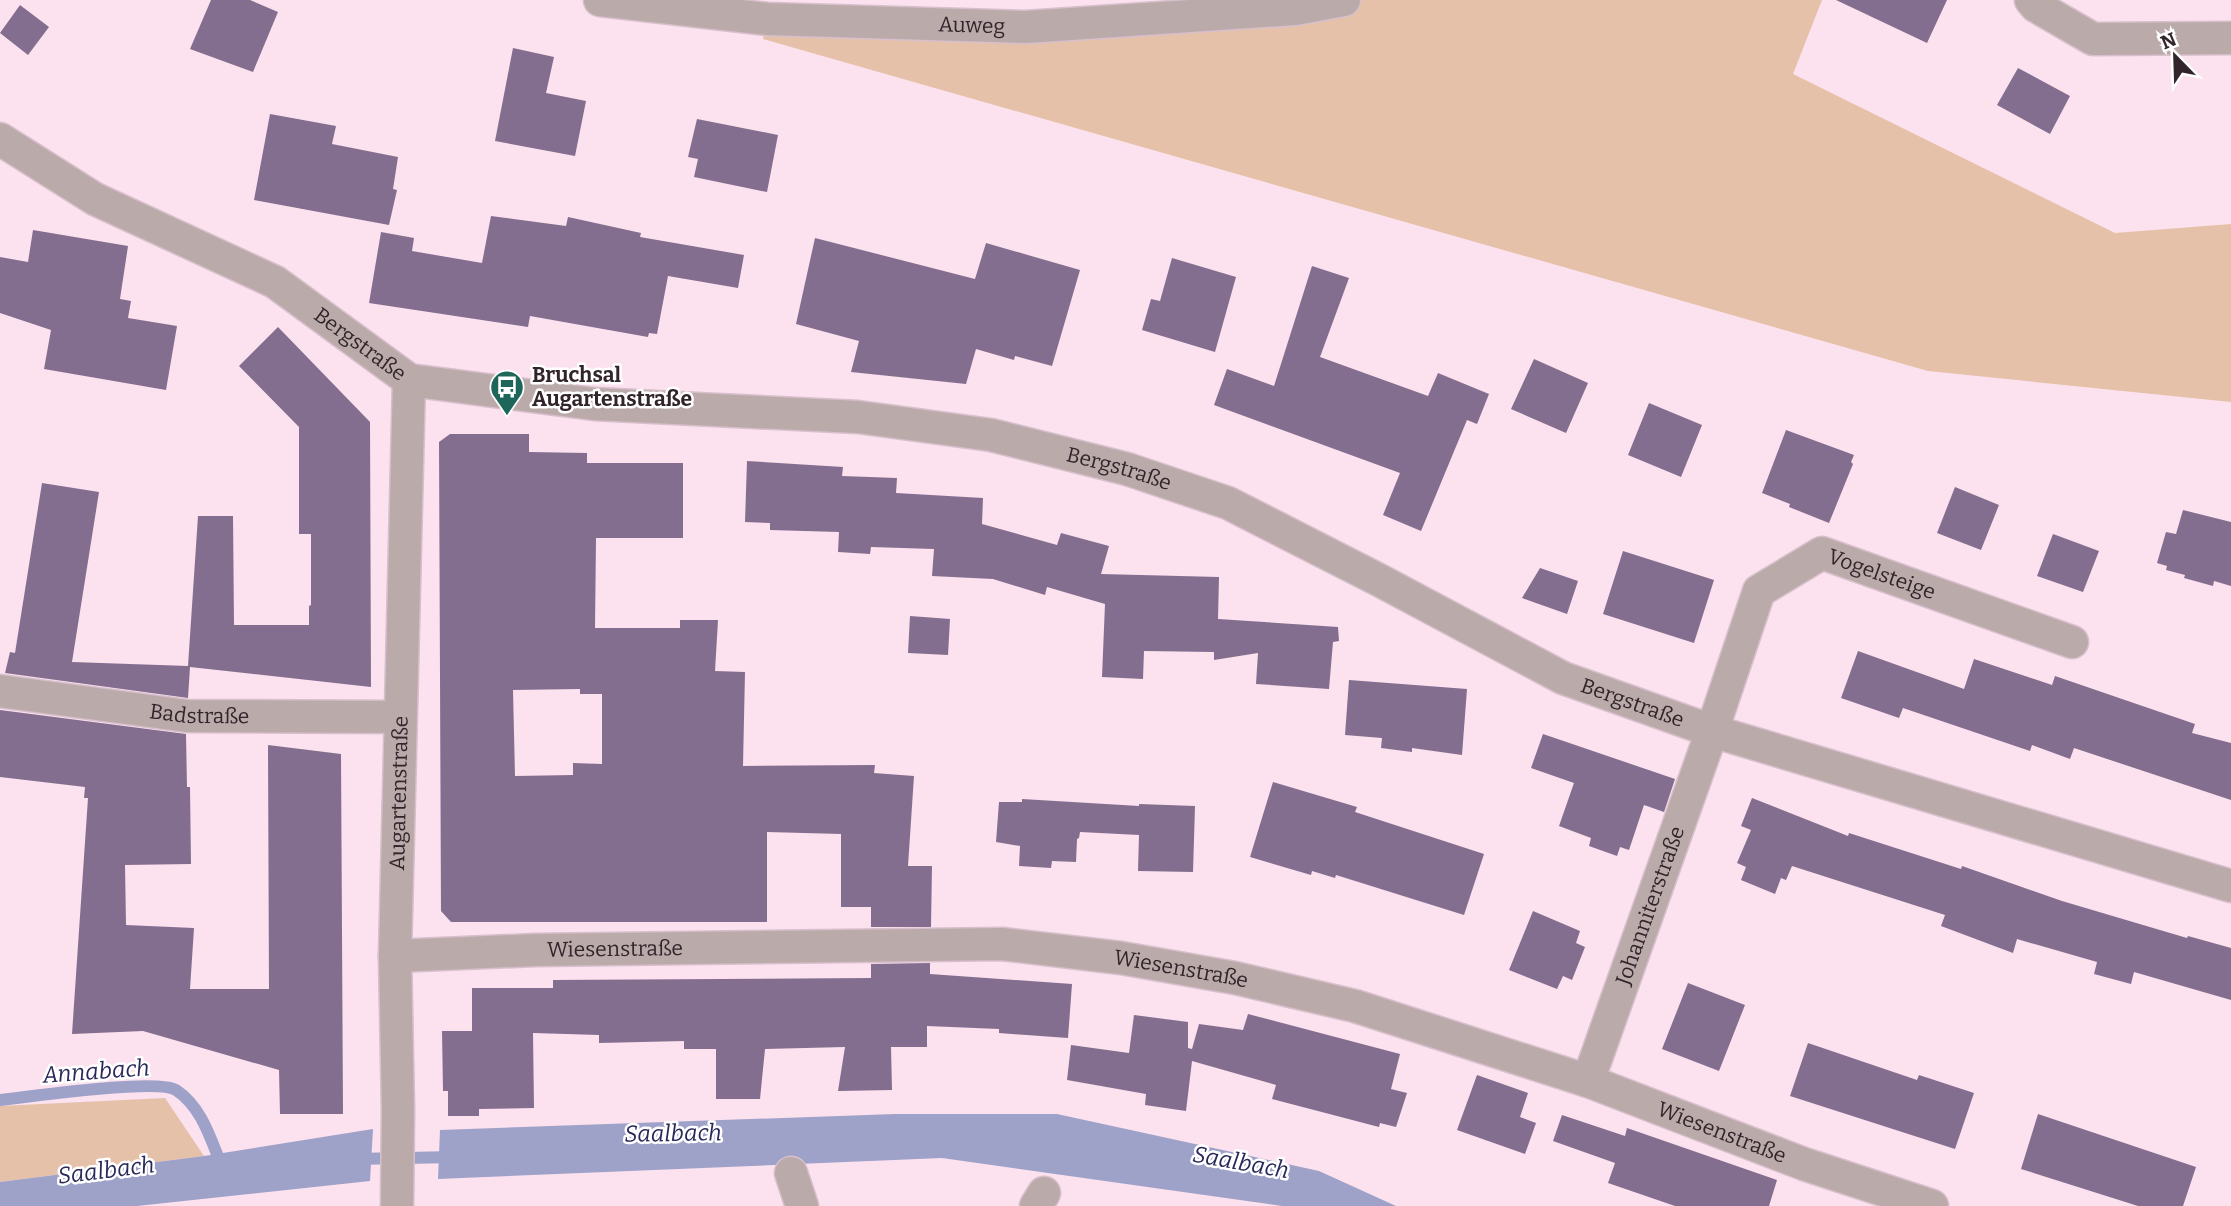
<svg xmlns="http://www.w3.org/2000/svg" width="2231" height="1206" font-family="Bitter,serif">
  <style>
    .green { fill: #e6c1aa }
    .water { fill: #9ea2c9 }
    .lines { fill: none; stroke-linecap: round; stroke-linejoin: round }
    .stream { stroke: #9ea2c9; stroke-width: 12 }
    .building { fill: #846e90; fill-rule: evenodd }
    .street-casing { stroke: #d7bfcb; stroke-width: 35 }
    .street { stroke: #baa; stroke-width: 32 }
    .labels { text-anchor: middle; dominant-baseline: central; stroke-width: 5; stroke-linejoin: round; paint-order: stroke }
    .street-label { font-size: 21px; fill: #31252b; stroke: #fff }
    .poi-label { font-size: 21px; font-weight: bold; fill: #31252b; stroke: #fff; text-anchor: start }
    .water-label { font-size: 23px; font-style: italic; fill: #28285a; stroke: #fff }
  </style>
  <rect width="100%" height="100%" fill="#fce1ee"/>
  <path class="green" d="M1344,0H1822L1793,74L2115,233L2231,224V402L1928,371L763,39L767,19L1026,27Z
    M165,1098L204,1156L0,1182V1106Z"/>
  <path class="water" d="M895,1114H1057L1319,1171L1396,1206H1282L942,1158L438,1179L440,1130Z
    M373,1129L370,1181L137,1206H0V1182L204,1156Z"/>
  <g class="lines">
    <path class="stream" d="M0,1100C29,1097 157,1078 176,1090C202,1107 211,1140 222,1167
      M354,1159L455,1157"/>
  </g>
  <path class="building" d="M211,0H250L278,12L253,72L190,49Z
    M1836,0H1947L1927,43Z
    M20,5L49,27L28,55L0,33Z
    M513,48L554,57L546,93L586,101L575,156L495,141Z
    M2018,68L2070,96L2050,134L1997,105Z
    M270,114L336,126L332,144L398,157L393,189L397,190L389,225L254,200Z
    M697,119L778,135L767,192L694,177L698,159L688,157Z
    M491,216L566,226L568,217L641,233L640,237L744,255L738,288L668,276L657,334L649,333L648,337L530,316L528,327L369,303L381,232L414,238L412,251L482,263Z
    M33,230L128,246L120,299L131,301L128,318L177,326L166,390L44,369L51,330L0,313V257L28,262Z
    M815,238L975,279L986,243L1080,270L1052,366L1015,356L1014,360L976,349L966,384L851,372L859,341L796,324Z
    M1172,258L1236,277L1215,352L1142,330L1151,299L1160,301Z
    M1312,266L1349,278L1320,357L1428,396L1438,373L1489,394L1477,424L1467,420L1421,531L1383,515L1400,473L1214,405L1227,369L1274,386Z
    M278,327L370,422L371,687L190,667L188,698L5,673L10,652L15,653L42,483L99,492L72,662L188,666L198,516H233L234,625H309V606L311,605V534H299V427L239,366Z
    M1534,359L1588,383L1566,433L1511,409Z
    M1649,403L1702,425L1681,477L1628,455Z
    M1786,430L1854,455L1851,462L1853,464L1829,523L1789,507L1790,504L1762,493Z
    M450,434H529V452L587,453V463H683V538H596L595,628H680V620H718L715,671L745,672L743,766L875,765L874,773L914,776L908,866H932L931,927H871V907H841V834L767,832V922H451L441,911L439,442ZM580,689V694H602V764L573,763V775L515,776L513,690Z
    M747,461L843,467L842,476L897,478L896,493L983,498L982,524L1057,545L1061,533L1109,546L1101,574L1219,577L1218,619L1338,627L1339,641L1333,642L1329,689L1256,684L1258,653L1214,660V652L1144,651L1143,679L1102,677L1105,604L1047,587L1045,595L993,579L932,576L934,549L871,547L870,554L838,552L839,532L770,530V523L745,522Z
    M1955,487L1999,505L1981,550L1937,533Z
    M2183,510L2231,522V586L2214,581L2213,586L2184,578L2185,575L2166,570L2167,566L2157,563L2166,532L2176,534Z
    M2053,534L2099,551L2083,592L2037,576Z
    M1623,551L1714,580L1694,643L1603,614Z
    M1540,568L1578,581L1567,614L1522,598Z
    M910,616L950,619L948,655L908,653Z
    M1858,651L1964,689L1974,659L2052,685L2055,676L2195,724L2192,733L2231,743V800L2074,748L2070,759L2032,745L2030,751L1903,708L1899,718L1841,698Z
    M1349,680L1467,689L1462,755L1412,748V752L1381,748L1382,738L1345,735Z
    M0,710L186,734L187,787H190L191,864L125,865L126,925L194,928L190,989H269L268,745L341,754L343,1114H280L279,1070L143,1031L72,1034L88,798H84L85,787L0,777Z
    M1543,734L1675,779L1664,812L1644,805L1629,850L1620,847L1617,856L1589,846L1591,838L1559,826L1574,783L1531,768Z
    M1273,782L1357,807L1355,812L1484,854L1464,915L1336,875L1335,878L1312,871L1311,875L1250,857Z
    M1752,798L1848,836L1849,833L1961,869L1962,866L2062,901L2187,938L2188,936L2231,948V1000L2134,972L2131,984L2094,974L2097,962L2017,939L2013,953L1941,926L1945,915L1792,866L1786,880L1781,878L1775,894L1741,880L1746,867L1737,863L1751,830L1741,826Z
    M1022,799L1139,806V804L1195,806L1193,872L1138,871L1139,835L1080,832L1079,838L1077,839L1076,862L1052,861L1051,868L1019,866L1020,846L996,842L999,802H1022Z
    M1533,911L1580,931L1576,943L1585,947L1572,980L1563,976L1557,989L1509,970Z
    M930,963V974L1072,984L1068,1038L999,1033V1029L927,1026V1047H891L892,1090L838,1091L845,1047L765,1049L760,1099H716V1049H684V1041L599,1043V1035L533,1033L534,1108L479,1109V1116H448V1091H443L442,1031H472V988H553V980L871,978V964Z
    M1688,983L1745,1005L1719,1071L1662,1049Z
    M1248,1014L1400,1054L1391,1089L1407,1093L1396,1127L1380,1123L1379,1127L1272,1099L1276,1085L1192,1061L1186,1111L1145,1105L1146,1094L1067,1080L1071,1045L1129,1053L1134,1015L1188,1022V1048L1192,1049L1199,1024L1243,1030Z
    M1808,1043L1917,1080L1919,1075L1974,1093L1955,1149L1790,1096Z
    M1477,1075L1528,1093L1520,1117L1536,1123L1525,1154L1457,1130Z
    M2038,1114L2196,1167L2183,1206H2138L2021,1169Z
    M1562,1115L1625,1136L1627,1128L1777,1180L1769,1206H1675L1608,1183L1615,1163L1553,1141Z"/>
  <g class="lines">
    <g class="street-casing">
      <g id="street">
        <path id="s1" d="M600,0L767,19L1026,27L1295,9L1344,0"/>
        <path d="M2031,0L2036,6L2093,39L2231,38"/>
        <path id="s2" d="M0,139L95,199L275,282L409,380L594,404L858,417L991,435L1127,469L1228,503L1379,580L1563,678L1712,731L2231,886"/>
        <path id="s3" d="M0,691L187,716L400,717"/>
        <path id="s4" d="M395,956L535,950L1002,944L1121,958L1235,978L1355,1006L1588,1081L1804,1164L1932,1206"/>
        <path id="s5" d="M1588,1081L1712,731L1759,591L1822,553L2072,642"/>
        <path d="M791,1173L802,1206"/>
        <path id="s6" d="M397,1206L398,1110L395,956L409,380"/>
        <path d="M1036,1206L1044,1193"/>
      </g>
    </g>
    <use href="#street" class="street"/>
  </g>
  <defs>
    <g id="bus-pin" transform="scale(1.75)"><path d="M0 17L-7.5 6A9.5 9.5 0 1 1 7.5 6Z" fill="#1e665a" stroke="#fff"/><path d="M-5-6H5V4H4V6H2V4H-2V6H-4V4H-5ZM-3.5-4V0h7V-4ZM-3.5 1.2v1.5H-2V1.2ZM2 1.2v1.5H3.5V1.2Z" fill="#fff"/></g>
  </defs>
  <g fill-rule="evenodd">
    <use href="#bus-pin" x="507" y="387"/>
  </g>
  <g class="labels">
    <g class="street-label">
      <text stroke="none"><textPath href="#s1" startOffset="373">Auweg</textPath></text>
      <text stroke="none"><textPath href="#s2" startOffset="416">Bergstraße</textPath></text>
      <text stroke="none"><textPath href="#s2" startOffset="1194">Bergstraße</textPath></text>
      <text stroke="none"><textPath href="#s5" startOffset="656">Vogelsteige</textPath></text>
      <text stroke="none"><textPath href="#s2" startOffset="1760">Bergstraße</textPath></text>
      <text stroke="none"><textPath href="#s3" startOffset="201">Badstraße</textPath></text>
      <text stroke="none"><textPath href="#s6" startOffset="413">Augartenstraße</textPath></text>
      <text stroke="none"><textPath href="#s5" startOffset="186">Johanniterstraße</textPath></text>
      <text stroke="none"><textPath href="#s4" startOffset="220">Wiesenstraße</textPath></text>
      <text stroke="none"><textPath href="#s4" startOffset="788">Wiesenstraße</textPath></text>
      <text stroke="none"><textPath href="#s4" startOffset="1354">Wiesenstraße</textPath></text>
    </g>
    <g class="poi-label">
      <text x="532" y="375">Bruchsal<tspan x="532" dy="24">Augartenstraße</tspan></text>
    </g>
    <g class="water-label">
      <text transform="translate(96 1071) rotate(-4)">Annabach</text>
      <text transform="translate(673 1133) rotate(-1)">Saalbach</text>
      <text transform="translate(1241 1162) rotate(10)">Saalbach</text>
      <text transform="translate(106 1170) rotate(-7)">Saalbach</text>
    </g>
  </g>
  <g transform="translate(2175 56) rotate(337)" stroke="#ffffff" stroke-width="5" paint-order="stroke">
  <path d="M0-5L12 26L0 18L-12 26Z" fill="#31252b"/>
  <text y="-10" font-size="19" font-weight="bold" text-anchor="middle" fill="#31252b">N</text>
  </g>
</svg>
